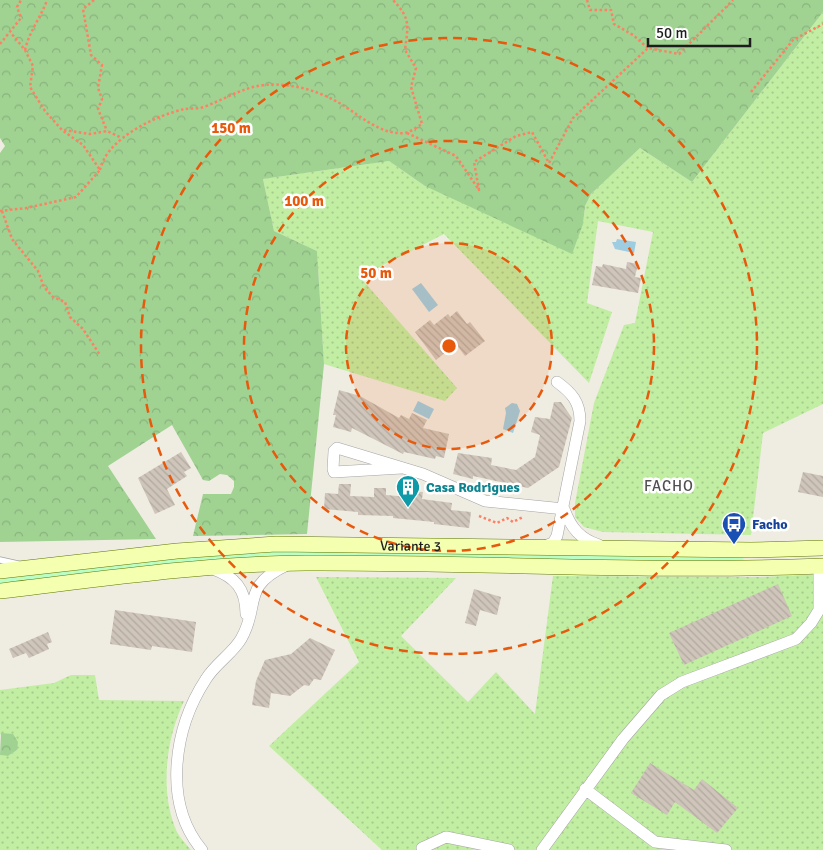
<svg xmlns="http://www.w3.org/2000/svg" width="823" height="850" font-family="Signika,sans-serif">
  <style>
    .grass { fill: url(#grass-dots) }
    .forest { fill: url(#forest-crowns) }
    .park { fill: #bafec5 }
    .water { fill: #9ecce1 }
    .building { fill: url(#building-back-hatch) }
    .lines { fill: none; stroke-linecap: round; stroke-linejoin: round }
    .service-casing { stroke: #a4a4a4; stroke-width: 7 }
    .minor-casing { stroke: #a4a4a4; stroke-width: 12 }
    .secondary-casing { stroke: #607800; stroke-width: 16 }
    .path { stroke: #ff8063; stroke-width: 2.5; stroke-dasharray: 2.5 2.5; stroke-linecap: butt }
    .service { stroke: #fff; stroke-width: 5.5 }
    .minor { stroke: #fff; stroke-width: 11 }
    .secondary { stroke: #f4ffb0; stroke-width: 15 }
    .ring { fill: none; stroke: #e8590c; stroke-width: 2.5; stroke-dasharray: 9 6 }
    .labels { text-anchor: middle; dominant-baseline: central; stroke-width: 5; stroke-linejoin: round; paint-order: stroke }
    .culture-label { font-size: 14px; font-weight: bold; fill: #0d838f; stroke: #fff; text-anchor: start }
    .transit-label { font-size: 14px; font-weight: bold; fill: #164399; stroke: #fff; text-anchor: start }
    .street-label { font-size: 14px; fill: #1d1d1d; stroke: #fff }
    .neighbourhood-label { font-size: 15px; letter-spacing: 1px; fill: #505050; stroke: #fff }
    .centre { fill: #e8590c; stroke: #fff; stroke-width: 2.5 }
    .ring-label { font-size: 15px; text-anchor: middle; font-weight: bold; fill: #e8590c; stroke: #fff; stroke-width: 5; stroke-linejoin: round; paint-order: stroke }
  </style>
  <defs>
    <pattern id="grass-dots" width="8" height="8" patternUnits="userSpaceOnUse" patternTransform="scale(1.25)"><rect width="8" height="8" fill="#c1eea2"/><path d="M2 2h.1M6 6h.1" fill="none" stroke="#a5cc8b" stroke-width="1.8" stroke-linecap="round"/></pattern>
    <pattern id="forest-crowns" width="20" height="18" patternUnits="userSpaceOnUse" patternTransform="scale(1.25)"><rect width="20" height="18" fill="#a0d292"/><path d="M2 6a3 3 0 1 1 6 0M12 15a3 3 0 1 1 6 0" fill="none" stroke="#89b47d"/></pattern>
    <pattern id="building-back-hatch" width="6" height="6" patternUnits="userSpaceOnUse" patternTransform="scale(1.25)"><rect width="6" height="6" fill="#cfc5ba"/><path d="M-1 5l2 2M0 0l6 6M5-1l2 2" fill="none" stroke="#b1a99f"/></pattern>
  </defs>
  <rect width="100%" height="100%" fill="#efece2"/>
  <path class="grass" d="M823,12V404L763,433L751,535L603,532L584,527L575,517V503L594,403L624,325L635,323L653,232L598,221L587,303L612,312L589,383L444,234L360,277L457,388L445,401L324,364L317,251L274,231L263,179L389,161L425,186L583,224L585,206L591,194L640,148L692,182Z
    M823,574V850H382L269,746L359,662L316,577L456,578L401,636L468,702L496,672L535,714L553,576L761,577Z
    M71,675H95L99,700L184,701C166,739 159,792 177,832C180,838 186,844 191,850H0V755L8,756L17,750L0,734V690L54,683Z"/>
  <path class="forest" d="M0,0H823V12L692,182L640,148L591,194L585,206L583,224L572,254L425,186L389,161L263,179L274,231L317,251L324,364L307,534L193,536L203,494H231L234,487V481L227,475L220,474L209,481L203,480L172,425L108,466L156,539L0,542V153L5,146L0,138Z
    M1,733L13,734L18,742L17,750L8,756L0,755Z"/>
  <path class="park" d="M301,551L743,558L744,563L317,557L0,584V579C100,567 200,552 301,551Z"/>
  <path class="water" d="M617,239L636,242L634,253L615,249L612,242H616Z
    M421,283L438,305L429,312L412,289Z
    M418,401L434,409L429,419L413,411Z
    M512,403L517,404L520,411L513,433L503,429L506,413L505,408Z"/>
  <path class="building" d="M627,262L638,264L635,277L641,278L638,293L592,285L596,266L602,267L603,264L626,269Z
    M457,311L467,324L470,322L485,341L465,356L456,344L436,360L415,332L430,320L434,325L448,314L450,317Z
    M339,390L360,396L399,418L401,415L409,419L412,413L427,420L423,428L449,434L444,458L436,456L435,459L404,452L403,454L352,428L351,432L333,427L336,415H333Z
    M554,402H561L572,418L559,467L528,488L473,476V479L453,474L458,453L492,458L491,465L516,470L535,457L540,435L531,432L535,417L550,419Z
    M181,452L191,468L184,472L187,476L167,489L175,505L155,514L138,478Z
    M803,472L823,476V497L798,492Z
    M339,484H351L350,496L374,497V488H386V495L409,497V491L423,492L422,499L452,503L451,510L471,512L469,528L434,524V522L393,518V516L358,515V512L324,509L325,493L338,494Z
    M778,584L792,616L684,665L669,633Z
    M474,589L501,597L497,615L480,610L476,626L465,623Z
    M115,610L196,622L192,652L152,646L151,650L110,644Z
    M48,632L52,642L47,644L49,649L29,658L26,653L13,658L9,649Z
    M310,638L335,650L321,680L314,679L309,686L304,685L290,696L271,693L269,708L252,705L256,681L265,660L291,654Z
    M650,763L694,790L702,779L738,808L717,833L675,802L667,815L631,793Z"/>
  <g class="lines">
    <g class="service-casing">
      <path id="service" d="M0,560L18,564"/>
    </g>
    <g class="minor-casing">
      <path id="minor" d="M402,468L334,472L333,469L334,451L337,448L423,474L485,501L564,509
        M564,509C571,528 580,539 599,545
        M542,547L553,543L557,536L580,421C580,402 572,393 557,382
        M213,569C235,577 246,589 246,614
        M585,789L655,842L726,850
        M422,848L446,837L509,850
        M202,850C162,802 174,728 206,679C215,664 233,653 241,639C261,605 240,587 287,565
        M542,850L623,739L661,695L682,682L796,639L811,623L819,610V566"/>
    </g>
    <g class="secondary-casing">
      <g id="secondary">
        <path id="s1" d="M0,571L177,551L276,544L751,550L823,548"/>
        <path d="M0,591C101,579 203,564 305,563C478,562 650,573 823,566"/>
      </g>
    </g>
    <path class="path" d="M94,0L83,9L91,55L102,65L98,88L102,99L98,109L107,131
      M587,0L590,10H611L614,24L633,35L648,48
      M0,44L21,18L17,7L21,0
      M25,50C29,32 41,17 47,0
      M751,92L793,40L823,24
      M64,130L90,134L107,131L120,137
      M407,133L456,156L479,190L474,162L516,136L532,132L549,163L573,118L648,48L679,54L733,0
      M100,170C106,139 156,115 185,109C191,108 198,109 204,107C237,94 252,80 291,86C308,88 326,95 341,104C361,116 380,135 405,133C410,132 417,127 422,124L411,87L416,68L405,50C408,25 411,19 393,0
      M0,211L26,208L76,197L100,170L83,145L62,130L45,111L30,87L33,66L25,50L11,33
      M2,211L12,239L38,271L44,287L53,297L65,302L70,317L83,329L100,355
      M479,516L497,523L507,518L513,522L523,517"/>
    <use href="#service" class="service"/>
    <use href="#minor" class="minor"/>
    <use href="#secondary" class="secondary"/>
  </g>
  <circle cx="449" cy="346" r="103" fill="#e8590c" fill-opacity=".12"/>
  <g class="ring">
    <circle cx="449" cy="346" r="103"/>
    <circle cx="449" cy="346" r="205"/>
    <circle cx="449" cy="346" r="308"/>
  </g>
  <defs>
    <g id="building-pin" transform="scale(1.25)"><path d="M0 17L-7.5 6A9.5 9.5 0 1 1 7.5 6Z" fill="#0f9aa8" stroke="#fff"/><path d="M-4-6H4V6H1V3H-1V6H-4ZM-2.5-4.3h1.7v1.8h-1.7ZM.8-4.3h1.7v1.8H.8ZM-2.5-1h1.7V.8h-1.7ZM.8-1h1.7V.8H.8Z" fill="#fff"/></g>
    <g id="bus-pin" transform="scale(1.25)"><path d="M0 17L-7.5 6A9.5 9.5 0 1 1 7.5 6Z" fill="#1a4fb4" stroke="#fff"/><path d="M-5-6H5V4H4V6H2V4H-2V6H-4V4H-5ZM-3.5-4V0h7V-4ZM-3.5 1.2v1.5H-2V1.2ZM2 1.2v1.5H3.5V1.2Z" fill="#fff"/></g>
  </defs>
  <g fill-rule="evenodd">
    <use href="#building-pin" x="408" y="487"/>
    <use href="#bus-pin" x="734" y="524"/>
  </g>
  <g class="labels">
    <g class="culture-label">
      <text x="426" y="487">Casa Rodrigues</text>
    </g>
    <g class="transit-label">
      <text x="752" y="524">Facho</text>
    </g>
    <g class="street-label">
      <text stroke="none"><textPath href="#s1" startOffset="412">Variante 3</textPath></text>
    </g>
    <g class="neighbourhood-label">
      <text x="669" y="486">FACHO</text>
    </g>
  </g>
  <circle cx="449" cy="346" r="8" class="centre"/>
  <g class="ring-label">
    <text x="231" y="133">150 m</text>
    <text x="304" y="206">100 m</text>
    <text x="376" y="278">50 m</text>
  </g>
  <path d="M648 38v8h102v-8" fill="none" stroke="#1d1d1d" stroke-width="2.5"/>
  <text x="656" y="38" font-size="15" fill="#1d1d1d" stroke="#ffffff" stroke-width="4" paint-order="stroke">50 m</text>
</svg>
